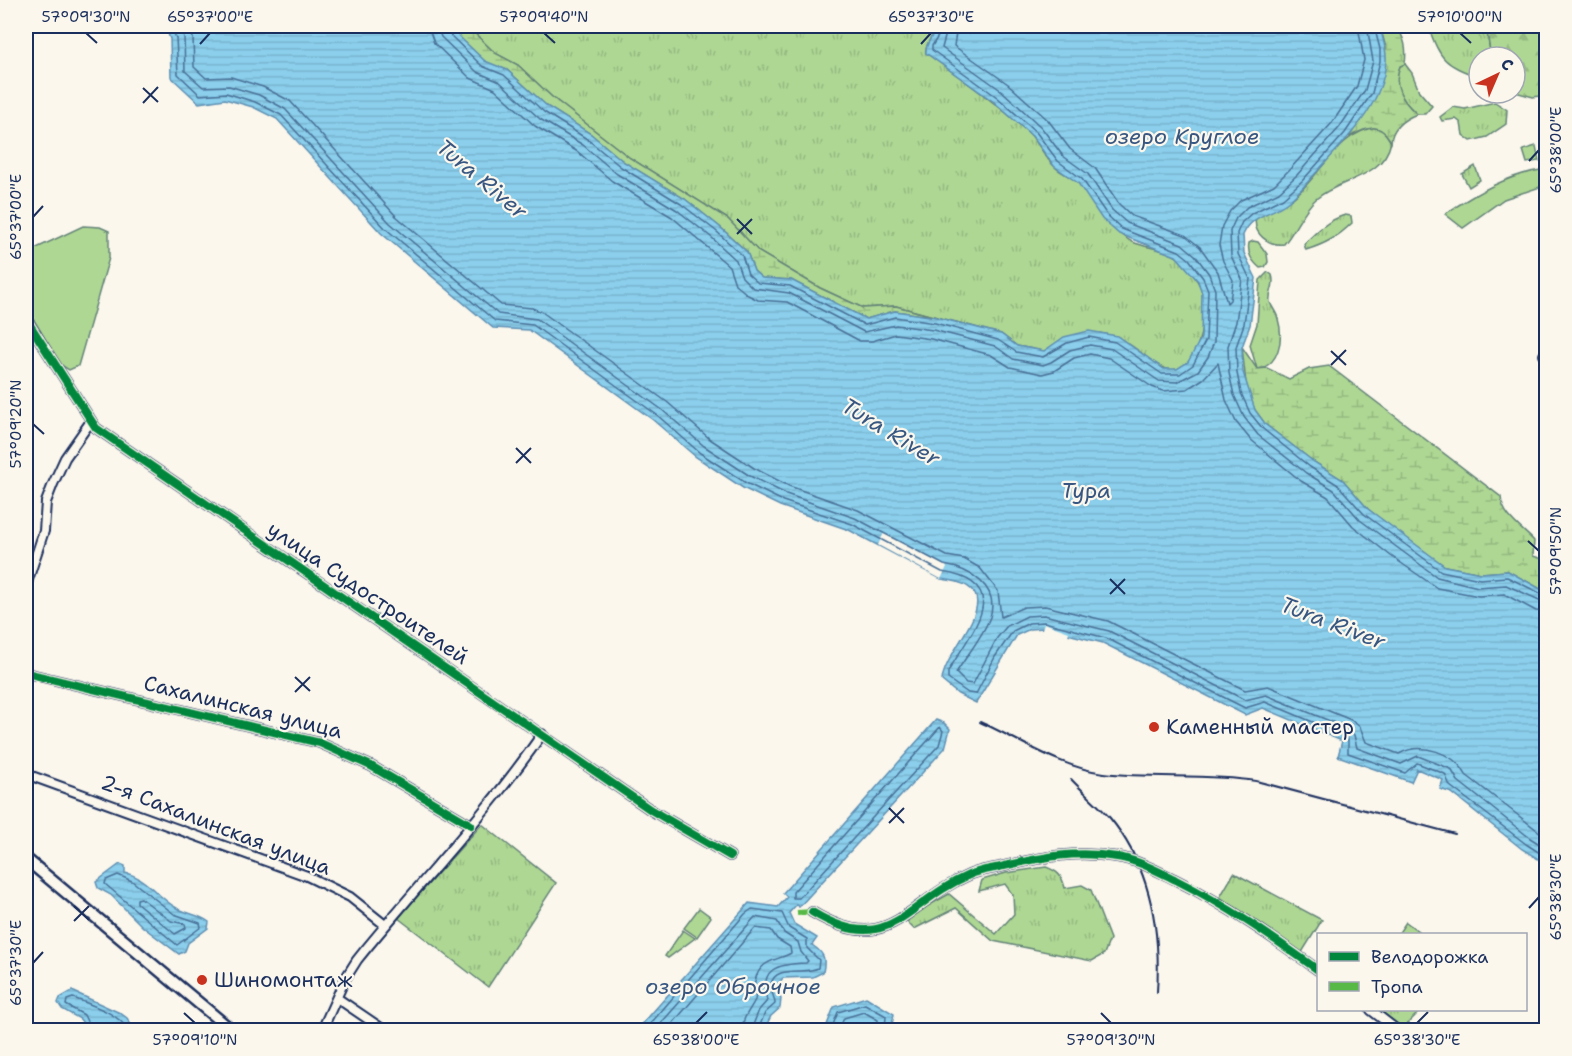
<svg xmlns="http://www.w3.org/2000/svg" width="1572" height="1056" font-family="'Shantell Sans',sans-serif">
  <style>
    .grass { fill: url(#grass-tufts); stroke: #648378; stroke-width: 1.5 }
    .forest { fill: url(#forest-firs); stroke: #648378; stroke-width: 1.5 }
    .wetland { fill: url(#wetland-marsh); stroke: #648378; stroke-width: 1.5 }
    .park { fill: #aed793; stroke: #648378; stroke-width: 1.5 }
    .water { fill: url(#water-rules); stroke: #5e8fb3; stroke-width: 1.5 }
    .pier { fill: #fbf7ec }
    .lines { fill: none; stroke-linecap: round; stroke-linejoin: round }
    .shore { stroke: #486f97; stroke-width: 1.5 }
    .minor-casing { stroke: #1b2f5e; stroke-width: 12 }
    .secondary-casing { stroke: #1b2f5e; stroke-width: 15 }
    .minor { stroke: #fbf7ec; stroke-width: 8 }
    .secondary { stroke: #fbf7ec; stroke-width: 10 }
    .rail { stroke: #1b2f5e; stroke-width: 2 }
    .quiet { stroke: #58b947; stroke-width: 6; stroke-dasharray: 12 6; stroke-linecap: butt }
    .cycleway-casing { stroke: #fbf7ec; stroke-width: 11 }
    .cycleway { stroke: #00873e; stroke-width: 8 }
    .ticks { fill: none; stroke: #1b2f5e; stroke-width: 2 }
    .poi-dot { fill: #c8321e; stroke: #fbf7ec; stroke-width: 2 }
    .labels { text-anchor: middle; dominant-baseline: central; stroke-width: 4.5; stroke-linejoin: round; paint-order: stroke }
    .street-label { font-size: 21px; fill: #1b2f5e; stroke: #fbf7ec }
    .poi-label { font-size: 21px; fill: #1b2f5e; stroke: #fbf7ec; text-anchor: start }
    .water-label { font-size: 22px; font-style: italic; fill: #375782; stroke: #fbf7ec }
    .neatline { fill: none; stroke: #1b2f5e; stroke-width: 2 }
    .ticks-label { font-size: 15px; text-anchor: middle; fill: #1b2f5e }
  </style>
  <defs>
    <pattern id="grass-tufts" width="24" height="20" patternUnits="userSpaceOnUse" patternTransform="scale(1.5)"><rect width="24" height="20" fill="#aed793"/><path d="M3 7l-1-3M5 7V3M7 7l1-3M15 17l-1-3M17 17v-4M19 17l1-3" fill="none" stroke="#95b981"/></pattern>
    <pattern id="forest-firs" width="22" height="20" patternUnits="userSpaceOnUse" patternTransform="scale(1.5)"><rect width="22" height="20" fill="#aed793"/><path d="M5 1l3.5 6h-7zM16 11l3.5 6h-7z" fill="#95b981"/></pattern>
    <pattern id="wetland-marsh" width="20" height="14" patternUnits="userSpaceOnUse" patternTransform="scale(1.5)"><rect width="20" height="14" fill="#aed793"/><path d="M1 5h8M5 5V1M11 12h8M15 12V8" fill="none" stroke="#95b981"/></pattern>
    <pattern id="water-rules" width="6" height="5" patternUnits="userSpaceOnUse" patternTransform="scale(1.5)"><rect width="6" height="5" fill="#8bcfec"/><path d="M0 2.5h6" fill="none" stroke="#77b2cd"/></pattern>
  </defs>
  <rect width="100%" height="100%" fill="#fbf7ec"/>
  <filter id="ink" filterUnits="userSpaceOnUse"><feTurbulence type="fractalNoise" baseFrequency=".0167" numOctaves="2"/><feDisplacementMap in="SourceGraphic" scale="12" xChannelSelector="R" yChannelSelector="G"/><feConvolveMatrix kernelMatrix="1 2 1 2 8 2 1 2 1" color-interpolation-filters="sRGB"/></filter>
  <g filter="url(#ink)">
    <path class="grass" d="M467,26H935C935,37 925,41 926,53C962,79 998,104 1030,134C1039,144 1045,158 1055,167C1061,173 1070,176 1077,182C1095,198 1108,220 1125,237C1137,249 1169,246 1186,264C1192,272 1199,282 1202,291C1206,312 1202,361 1178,369C1146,379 1123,298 1044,351L1017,346L1001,334L896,306L863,308L820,288L759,252L728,219L630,158L552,97L518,65L495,53Z
      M1428,26H1486L1491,57H1479V77C1444,64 1441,61 1428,26Z
      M1405,64L1412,73L1419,91L1432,106L1425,114H1417C1403,102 1392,85 1400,66Z
      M1495,102L1507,110L1506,124L1487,137L1471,141L1463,135L1461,123L1456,119L1442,121L1440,117L1453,107L1465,109Z
      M1377,127L1384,131L1391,142C1383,179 1340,178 1316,199C1302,211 1296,230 1284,244C1269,246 1252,234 1256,217C1268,210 1281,206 1293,198C1322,175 1337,132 1377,127Z
      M1536,146L1539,161L1527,163L1523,150Z
      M1475,166L1480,180L1469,187L1462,174Z
      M1345,215L1351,216L1352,223C1338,237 1325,244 1306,250L1304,244C1316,232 1328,220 1345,215Z
      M1253,241L1258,242L1267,254L1268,262L1265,267L1260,268C1252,261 1247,254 1249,243Z
      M1268,272L1272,275C1276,286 1268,293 1270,302C1272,308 1277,313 1278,319C1284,339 1279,366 1257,369L1250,345L1257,324L1260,280Z
      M482,824L556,883L488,987L398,918Z
      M1046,867C1057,871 1062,875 1065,888L1082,885L1091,890L1110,939L1104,954L1092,961L993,941L956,908L914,929L907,922L912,915L949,894L996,934L1014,914L1013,895L1005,884L979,891L982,880L1006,873Z
      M1234,873L1322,920L1301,954L1220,897Z
      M1406,922L1422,934H1398Z
      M1378,1010H1421L1402,1029Z"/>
    <path class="forest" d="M1486,26H1546V95L1533,97L1515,92V57H1491Z"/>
    <path class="wetland" d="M448,26H467L495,53L518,65L552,97L630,158L728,219L759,252L820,288L863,308L896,306L936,317L895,311L866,319L791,280L762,278L754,271L747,252L720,227L685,199L624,162L591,134L548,107L507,70L485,62Z
      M1380,26H1396C1405,38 1407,49 1405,64L1400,66C1392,85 1403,102 1417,114C1404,119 1392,128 1391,142C1380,121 1367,127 1349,137L1358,123L1386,48Z
      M1242,347L1257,369L1267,368L1289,379L1309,369L1329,366L1501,497C1502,516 1522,528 1534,541L1533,556L1546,560V592L1508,571L1481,573L1445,566L1404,538L1368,509L1343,480L1314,462L1266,425L1255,410L1247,392Z"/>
    <path class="park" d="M1546,169V185L1504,199L1463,228L1445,214C1476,193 1509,174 1546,169Z
      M83,226L100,227L109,231V258L78,366L69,370L61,365L26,307V253Z
      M699,908L711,917L697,937L684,928Z
      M683,930L695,938L668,958L665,956Z"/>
    <path class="water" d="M165,26H448L485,61L507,70L548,107L591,134L624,162L685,199L720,227L747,252L754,271L762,278L791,280L866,319L895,311L936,317L1001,334L1017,346L1044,351L1064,337L1089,331L1117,336L1164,369H1177L1188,362L1201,338L1202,293L1198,281L1176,256L1119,234L1102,219L1078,183L1054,166L1032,136L994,102L926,53C925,41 935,37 935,26H1380C1382,38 1387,48 1386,61C1383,107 1343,142 1314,175C1306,184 1299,193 1289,201C1272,215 1253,213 1243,235L1244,253L1256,278L1250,325L1242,347L1243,372L1255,410L1266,425L1314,462L1343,480L1368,509L1445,566L1481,573L1508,571L1546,592V864L1522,849L1452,793L1440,789L1443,780L1417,769L1411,782L1338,756L1342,741L1263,708L1245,715L1103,643L1044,628L1030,629L1017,635L976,703L958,694L942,681C944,647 1020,587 941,579L849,530L780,506L743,488L696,457L653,420L529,330L493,328L381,233L277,119L253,107L225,99L199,103L171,77L170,39Z
      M936,720L944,723L950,729L945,748L799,907L796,905L789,913L794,924L817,938L812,945C824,953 826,958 823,972L813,977L783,978L776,986L781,999L780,1008L771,1016L764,1030H637L749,903L778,907L787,897L783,893Z
      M120,864L125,866V873C144,876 158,897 175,907C186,914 198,914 209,922L208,928L188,943L185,951L179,954L143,927L111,895L98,888L96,882Z
      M72,991L120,1013L127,1018L134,1030H88L80,1019L62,1009L58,1003L60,998Z
      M866,997L894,1014L891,1030H825L834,1007Z"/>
    <path class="pier" d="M884,533L947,567L941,579L878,545Z
      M1044,623L1069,632L1067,639L1041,632Z"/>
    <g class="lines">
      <path class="shore" d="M171,26L176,38L178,74L200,95L226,93L255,102L281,115L385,228L495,321L533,325L657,415L700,453L746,483L783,501L852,524L942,572C1018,584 968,635 948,672V679L968,693L976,694L995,657L1013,631L1029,623L1044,622L1106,638L1245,708L1265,702L1344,735L1348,740V753L1405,773L1417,763L1445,774L1450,786L1526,844L1546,857
        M179,26L184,37L185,71L203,87L229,86L259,95L285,109L390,223L498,314L537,319L661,409L704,446L750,476L786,494L855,518L944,565C969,569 1000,586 990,617C983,636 967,655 956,673L966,683L973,684L997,638L1007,626L1027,616L1044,615L1109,631L1245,700L1266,695L1347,728L1354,735L1357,748L1401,764L1418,756L1451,769L1458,781L1530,838L1546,848
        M189,26L193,38L194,67L206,78L231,77L263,87L290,101L396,216L501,305L532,308L542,312L667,402L710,439L754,468L789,486L858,510L947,556L964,559L980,568L998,591L1001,617L1024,607L1045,606L1108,621L1245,690L1268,686L1351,720L1360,727L1366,742L1399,754C1421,741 1455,753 1466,775L1546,837
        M428,26L434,43L470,78L495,89L535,126L578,152L612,181L672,217L729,266L735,284L748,295L758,300L787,302L860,341H872L896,334L931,339L991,355L1010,367L1042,374L1054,371L1074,358L1090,354L1109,358L1152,387L1163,391L1187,389L1203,379L1218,363L1226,400L1236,422L1250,439L1301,481L1328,497L1353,526L1391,556L1437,588L1479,596L1504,594L1536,611L1546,612
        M437,26L441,37L477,72L500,82L540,119L583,145L617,174L677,210L711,237L736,260L742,277L753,288L789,293L864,332L896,325L933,330L995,346L1013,359L1043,365L1051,362L1070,350L1090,345L1112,349L1159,381L1177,382L1198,371L1208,357L1214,342L1215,290L1209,274L1195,255L1182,244L1127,223L1112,210L1088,174L1063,156L1041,127L1002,91L942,48L948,26
        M445,26L447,32L482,66L504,75L544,112L587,139L621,167L681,204L716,231L742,255L748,274L758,283L790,286L865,325L895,317L935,323L998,340L1016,352L1043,357L1067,343L1089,337L1115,342L1162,374H1180L1193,365L1206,340L1208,290L1203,278L1189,259L1179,251L1122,229L1107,215L1082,179L1058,161L1036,132L997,97L932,50V46L940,33L941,26
        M957,26L954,46L1008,84L1048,120L1070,149L1095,168L1119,204L1132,216L1185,235L1200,247L1218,272L1227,303L1230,300L1233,280L1223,261L1219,245L1222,226L1230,211L1241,200L1274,185L1290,169L1332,123L1357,86L1364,60L1358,26
        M1367,26L1373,61L1365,90L1339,128L1297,175L1279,192L1247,207L1236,218L1230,231L1231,256L1242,279L1236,322L1228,346L1229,373L1234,395L1244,417L1258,435L1306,473L1334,490L1360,520L1437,577L1478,587L1506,585L1546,603
        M1374,26L1380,49V61L1372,93L1345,133L1302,181L1283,198L1252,213L1242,222L1237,233L1238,254L1250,279L1244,324L1236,347L1237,373L1241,393L1250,413L1263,429L1310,467L1338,485L1364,514L1441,571L1480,579L1507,577L1546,596
        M940,727L943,731L939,745L799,898H793V892Z
        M118,875L132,881L174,914L200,923L201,927L177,945L105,884L106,880Z
        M141,898L171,921L185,924L186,928L175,934L137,903V899Z
        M91,1030L84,1015L66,1005L67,1000L73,998C92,1005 118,1013 128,1030
        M645,1030L745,914L752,909L782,913L789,928L807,939V948L819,960L818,968C805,975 774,964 771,985C770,991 775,997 775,1004L765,1013L758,1030
        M655,1030L755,917L777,921L784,933L798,942L801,952L808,961L806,963C777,964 759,968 767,1001L759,1010L751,1030
        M667,1030L755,928L771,930L777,939L790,947L791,953C777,961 760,959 755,981C753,987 757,995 755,1000C750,1010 742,1018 742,1030
        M831,1030L838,1012L865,1004L886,1016L885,1030
        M839,1030L844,1018L864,1012L878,1020V1030"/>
      <g class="minor-casing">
        <path id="minor" d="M26,319L96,428L651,810L730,856
          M1544,355H1546
          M26,586L44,531L46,502L53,484L65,458L91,421
          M26,673L320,743L371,766L471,825
          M26,774L307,876L350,897L385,925
          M812,912C890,959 904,903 969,875C980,870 993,869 1004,866C1044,857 1076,850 1117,857C1138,860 1157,871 1176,880C1228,906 1272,937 1318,970
          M337,998L384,1030
          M1371,1010L1397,1030
          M322,1030L345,979L357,960C418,884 487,814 542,734"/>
      </g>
      <g class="secondary-casing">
        <path id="secondary" d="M26,859L231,1030"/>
      </g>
      <use href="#minor" class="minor"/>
      <use href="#secondary" class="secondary"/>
      <path class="rail" d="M980,722C1019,739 1061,768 1104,773C1154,779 1206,773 1256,781L1455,834
        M1071,779C1083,792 1098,804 1110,818C1151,868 1161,929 1157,992"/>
      <path class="quiet" d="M797,913L812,912"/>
      <g class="cycleway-casing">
        <path id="cycleway" d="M26,319L96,428L651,810L730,856
          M26,673L320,743L371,766L471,825
          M812,912C890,959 904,903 969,875C980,870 993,869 1004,866C1044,857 1076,850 1117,857C1138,860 1157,871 1176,880C1228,906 1272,937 1318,970"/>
      </g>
      <use href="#cycleway" class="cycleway"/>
    </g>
  </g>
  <path class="ticks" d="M86,33L97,43M544,33L555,43M1460,33L1471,43M200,44L210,33M921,44L931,33M143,88L158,102M143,103L158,87M1529,161L1539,150M33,217L43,206M737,219L752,234M737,234L752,219M1331,351L1346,365M1331,365L1346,350M33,424L44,434M516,448L531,463M516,463L531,448M1528,541L1539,551M1110,579L1125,594M1110,594L1125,579M295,677L310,691M295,692L310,677M889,808L904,823M889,823L904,808M74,906L89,920M1529,908L1539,897M74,921L89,906M33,963L43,952M184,1013L195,1023M1101,1013L1111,1023M696,1023L707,1012M1417,1023L1428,1012"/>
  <g class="poi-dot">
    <circle cx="1154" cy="727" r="6"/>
    <circle cx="202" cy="980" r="6"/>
  </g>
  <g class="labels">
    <g class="street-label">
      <text transform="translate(368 593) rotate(34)">улица Судостроителей</text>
      <text transform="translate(243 707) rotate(14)">Сахалинская улица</text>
      <text transform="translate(216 825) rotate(21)">2-я Сахалинская улица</text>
    </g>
    <g class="poi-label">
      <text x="1166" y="727">Каменный мастер</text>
      <text x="214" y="980">Шиномонтаж</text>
    </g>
    <g class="water-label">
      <text x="1182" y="136">озеро Круглое</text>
      <text transform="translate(482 179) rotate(40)">Tura River</text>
      <text transform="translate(891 432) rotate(31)">Tura River</text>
      <text x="1086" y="490">Тура</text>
      <text transform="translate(1333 623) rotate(21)">Tura River</text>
      <text x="733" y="986">озеро Оброчное</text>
    </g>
  </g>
  <rect width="1572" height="1056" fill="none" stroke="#fbf7ec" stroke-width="66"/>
  <rect x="1317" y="933" width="210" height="78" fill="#fbf7ec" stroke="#a1a7b3" stroke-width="1.5"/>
  <rect x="1329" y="952" width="30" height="9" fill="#00873e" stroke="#a1a7b3" stroke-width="1.5"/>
  <text x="1371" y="963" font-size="18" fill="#1b2f5e">Велодорожка</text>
  <rect x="1329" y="982" width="30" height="9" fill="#58b947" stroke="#a1a7b3" stroke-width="1.5"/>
  <text x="1371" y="993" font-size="18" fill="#1b2f5e">Тропа</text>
  <g transform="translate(1497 75) rotate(44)"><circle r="28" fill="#fbf7ec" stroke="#a1a7b3" stroke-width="1.5"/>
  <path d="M0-4.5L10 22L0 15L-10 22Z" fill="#c8321e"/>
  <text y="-9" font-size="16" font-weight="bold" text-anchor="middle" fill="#1b2f5e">С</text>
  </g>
  <rect x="33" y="33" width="1506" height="990" class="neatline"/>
  <g class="ticks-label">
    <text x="86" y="22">57°09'30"N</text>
    <text x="210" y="22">65°37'00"E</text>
    <text x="544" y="22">57°09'40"N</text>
    <text x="931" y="22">65°37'30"E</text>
    <text x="1460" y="22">57°10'00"N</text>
    <text transform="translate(1556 150) rotate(-90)" y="5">65°38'00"E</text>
    <text transform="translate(16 217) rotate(-90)" y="5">65°37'00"E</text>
    <text transform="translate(16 424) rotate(-90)" y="5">57°09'20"N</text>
    <text transform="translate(1556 551) rotate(-90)" y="5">57°09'50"N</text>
    <text transform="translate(1556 897) rotate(-90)" y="5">65°38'30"E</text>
    <text transform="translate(16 963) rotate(-90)" y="5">65°37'30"E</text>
    <text x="195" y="1045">57°09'10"N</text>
    <text x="696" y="1045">65°38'00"E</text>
    <text x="1111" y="1045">57°09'30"N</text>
    <text x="1417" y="1045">65°38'30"E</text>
  </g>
</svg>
